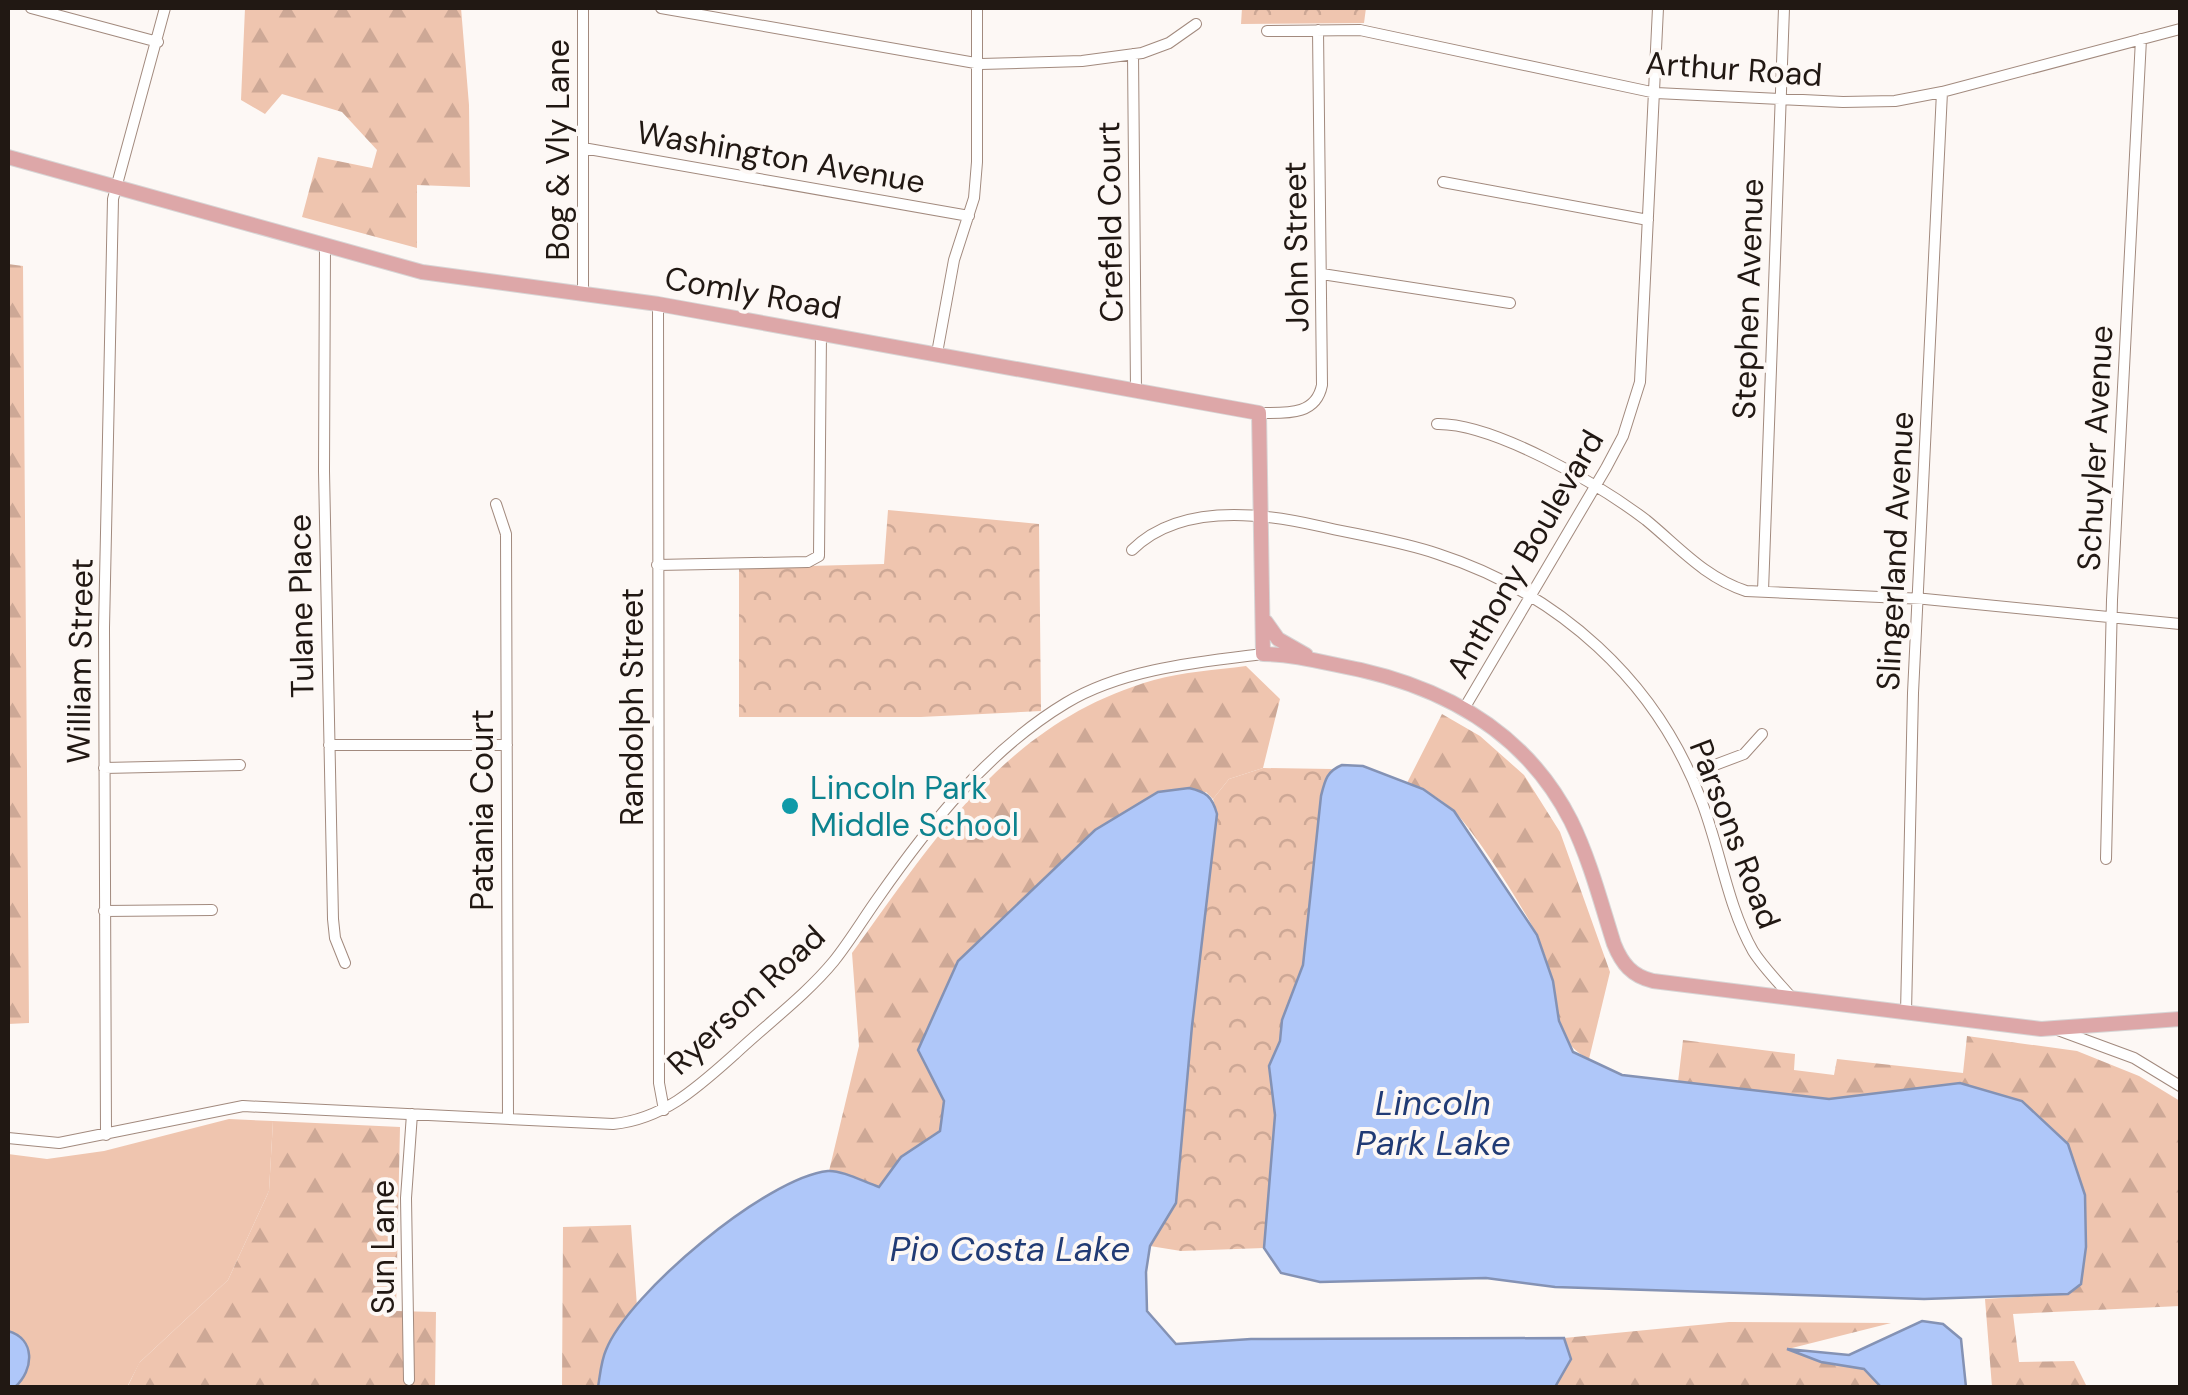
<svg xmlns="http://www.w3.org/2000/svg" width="2188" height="1395" font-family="'DM Sans',sans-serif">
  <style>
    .grass { fill: #efc5af }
    .forest { fill: url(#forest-firs) }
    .park { fill: url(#park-crowns) }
    .water { fill: #afc7f9; stroke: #8492b4; stroke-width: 2.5 }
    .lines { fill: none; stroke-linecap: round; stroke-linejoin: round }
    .minor-casing { stroke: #a28a7e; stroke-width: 12 }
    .major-casing { stroke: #d7d5d5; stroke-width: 16 }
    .minor { stroke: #fff; stroke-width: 10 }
    .major { stroke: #dda7a8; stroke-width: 14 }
    .culture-dot { fill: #0f9aa8; stroke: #fdf8f5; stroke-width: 4 }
    .labels { text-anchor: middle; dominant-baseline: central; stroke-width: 8; stroke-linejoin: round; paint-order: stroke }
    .street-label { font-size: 32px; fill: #211813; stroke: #fdf8f5 }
    .culture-label { font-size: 32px; fill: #0d838f; stroke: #fdf8f5; text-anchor: start }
    .water-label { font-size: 35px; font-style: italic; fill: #213b75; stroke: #fdf8f5 }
  </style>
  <defs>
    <pattern id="forest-firs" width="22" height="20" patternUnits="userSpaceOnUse" patternTransform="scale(2.5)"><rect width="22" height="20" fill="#efc5af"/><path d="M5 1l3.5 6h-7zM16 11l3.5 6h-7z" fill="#cda896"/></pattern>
    <pattern id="park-crowns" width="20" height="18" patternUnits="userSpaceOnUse" patternTransform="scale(2.5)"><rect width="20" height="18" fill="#efc5af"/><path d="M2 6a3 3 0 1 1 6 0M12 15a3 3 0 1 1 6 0" fill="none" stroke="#cda896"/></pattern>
  </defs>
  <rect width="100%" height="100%" fill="#fdf8f5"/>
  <path class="grass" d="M229,1119L273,1121L269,1191L228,1280L140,1362L127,1387H8V1154L47,1159L104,1151Z"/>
  <path class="forest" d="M245,8H461L469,105L470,187L417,185V248L302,217L318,157L372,168L377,150L342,112L282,94L265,114L241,100Z
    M8,264L23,266L29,1023L8,1024Z
    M1246,666L1280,699L1263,768L1229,779L1213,799L1206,792L918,1050L944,1101L940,1131L901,1157L879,1187L829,1171L859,1046L852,953C937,836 1007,722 1154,680C1183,672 1216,670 1246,666Z
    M1442,714L1480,736L1524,775L1560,832L1610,972L1589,1059C1556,1043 1560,1013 1553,981C1549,967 1544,951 1538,938C1527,912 1473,829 1453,810C1440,798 1424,789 1407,783Z
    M1967,1036L2077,1051L2139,1076L2180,1101V1306L2013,1314L2019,1362L2074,1361L2087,1387H1992L1985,1299L2068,1294L1960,1083L1829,1099L1678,1082L1683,1040L1795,1054L1794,1070L1834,1075L1837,1059L1963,1073Z
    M273,1121L400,1127L396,1311L436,1312L435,1387L127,1388L139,1363L228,1280L269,1191Z
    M631,1225L637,1306L628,1387L562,1388L563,1227Z
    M1729,1322L1891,1323L1788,1349L1821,1362L1864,1369L1881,1387L1555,1388L1571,1359L1564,1338Z"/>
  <path class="park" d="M1242,8H1366L1364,23L1241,24Z
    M888,510L1039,524L1041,711L921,717H739V568L884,564Z
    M1263,768L1332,769L1321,796L1303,965L1282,1020L1280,1041L1269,1066L1275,1115L1264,1248L1181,1251L1150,1246L1176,1203L1192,1026L1217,814L1213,799L1229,779Z"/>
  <path class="water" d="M1342,765L1363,766L1423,789L1454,811L1537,935L1553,981L1559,1021L1573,1052L1622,1075L1829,1099L1960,1083L2022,1101L2068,1144L2085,1195L2086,1247L2081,1284L2068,1294L1924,1299L1555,1287L1486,1278L1320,1282L1281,1273L1264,1248L1275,1115L1269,1066L1280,1041L1282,1020L1303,965L1321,796C1325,780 1327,771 1342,765Z
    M1189,788C1206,792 1212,796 1217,814L1192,1026L1176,1203L1150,1246L1146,1272L1147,1311L1176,1344L1251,1339L1564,1338L1571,1359L1555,1387H598C600,1376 601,1361 606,1350C628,1294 767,1177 828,1171C842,1170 864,1182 879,1187L901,1157L940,1131L944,1101L918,1050L958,961L1095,830L1158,792Z
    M1922,1321L1943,1324L1961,1339L1966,1387H1881L1864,1369L1821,1362L1787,1349L1849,1355Z
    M8,1331C36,1339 34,1370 15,1387H8Z"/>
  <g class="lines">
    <g class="minor-casing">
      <path id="minor" d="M31,8L158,42
        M661,8L981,64L1082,61L1142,53L1169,43L1196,24
        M1267,31L1360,30L1656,93L1843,102L1895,101L1942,92L2180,29
        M1133,54L1136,390
        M583,148L969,216
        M1443,182L1648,220
        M325,245L324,471L333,919L335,938L345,963
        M1322,274L1510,303
        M583,293V8
        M658,304L659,1083L664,1110
        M937,353L954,260L974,198L977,162V8
        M1259,413C1286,413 1316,416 1322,385L1318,30
        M1437,424C1494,423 1600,485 1646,520C1679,547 1704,577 1746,591L1925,599L2180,624
        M496,504L506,534L508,1118
        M1132,550C1179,503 1259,512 1319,526C1358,535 1400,541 1438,554C1558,593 1656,680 1701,800C1720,848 1727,905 1753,951C1763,967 1779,983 1792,998
        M657,565L808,562L819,556L821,333
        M1763,591L1784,8
        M1465,707L1606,468L1623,436L1640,382L1658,8
        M329,745H507
        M104,768L240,765
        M1691,774L1744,754L1762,734
        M2106,859L2112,600L2141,39
        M104,911L212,910
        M1906,1013L1913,693L1942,92
        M2058,1030L2134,1058L2180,1086
        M106,1135L104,628L113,199L165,8
        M8,1138L59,1143L243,1106L613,1124C664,1119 698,1087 735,1054C768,1023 806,995 834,961C850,941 863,919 878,898C929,825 988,750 1066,703C1122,669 1198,662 1263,654
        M409,1380L406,1198L412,1114"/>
    </g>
    <g class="major-casing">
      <path id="major" d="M8,157L422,272L658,304L1259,413L1263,654C1295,654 1329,664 1361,670C1452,691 1528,736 1571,821C1590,860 1601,903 1614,944C1622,964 1632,976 1653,981L2041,1029L2180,1019
        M1266,622L1278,639L1306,655"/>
    </g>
    <use href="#minor" class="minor"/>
    <use href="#major" class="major"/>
  </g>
  <circle class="culture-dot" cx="790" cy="806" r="10"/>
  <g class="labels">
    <g class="street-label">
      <text transform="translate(1734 69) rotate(4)">Arthur Road</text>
      <text transform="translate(558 150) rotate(-90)">Bog &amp; Vly Lane</text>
      <text transform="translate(781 157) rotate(10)">Washington Avenue</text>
      <text transform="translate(1110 222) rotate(-91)">Crefeld Court</text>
      <text transform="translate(1296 247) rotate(-91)">John Street</text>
      <text transform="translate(753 293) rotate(10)">Comly Road</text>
      <text transform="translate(1748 299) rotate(-88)">Stephen Avenue</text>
      <text transform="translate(2095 448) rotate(-87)">Schuyler Avenue</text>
      <text transform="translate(1895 551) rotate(-87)">Slingerland Avenue</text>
      <text transform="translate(1525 554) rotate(-60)">Anthony Boulevard</text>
      <text transform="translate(301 606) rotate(-91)">Tulane Place</text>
      <text transform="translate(80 661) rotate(-89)">William Street</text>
      <text transform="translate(632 707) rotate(-90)">Randolph Street</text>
      <text transform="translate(482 810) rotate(-90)">Patania Court</text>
      <text transform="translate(1735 834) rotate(69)">Parsons Road</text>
      <text transform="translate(746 1000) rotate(-43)">Ryerson Road</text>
      <text transform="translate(383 1247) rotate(-90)">Sun Lane</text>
    </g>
    <g class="culture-label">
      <text x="810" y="788">Lincoln Park<tspan x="810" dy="37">Middle School</tspan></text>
    </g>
    <g class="water-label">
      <text x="1433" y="1103">Lincoln<tspan x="1433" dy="40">Park Lake</tspan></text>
      <text x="1010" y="1249">Pio Costa Lake</text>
    </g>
  </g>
  <rect width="2188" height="1395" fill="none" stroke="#211813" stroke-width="20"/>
</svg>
